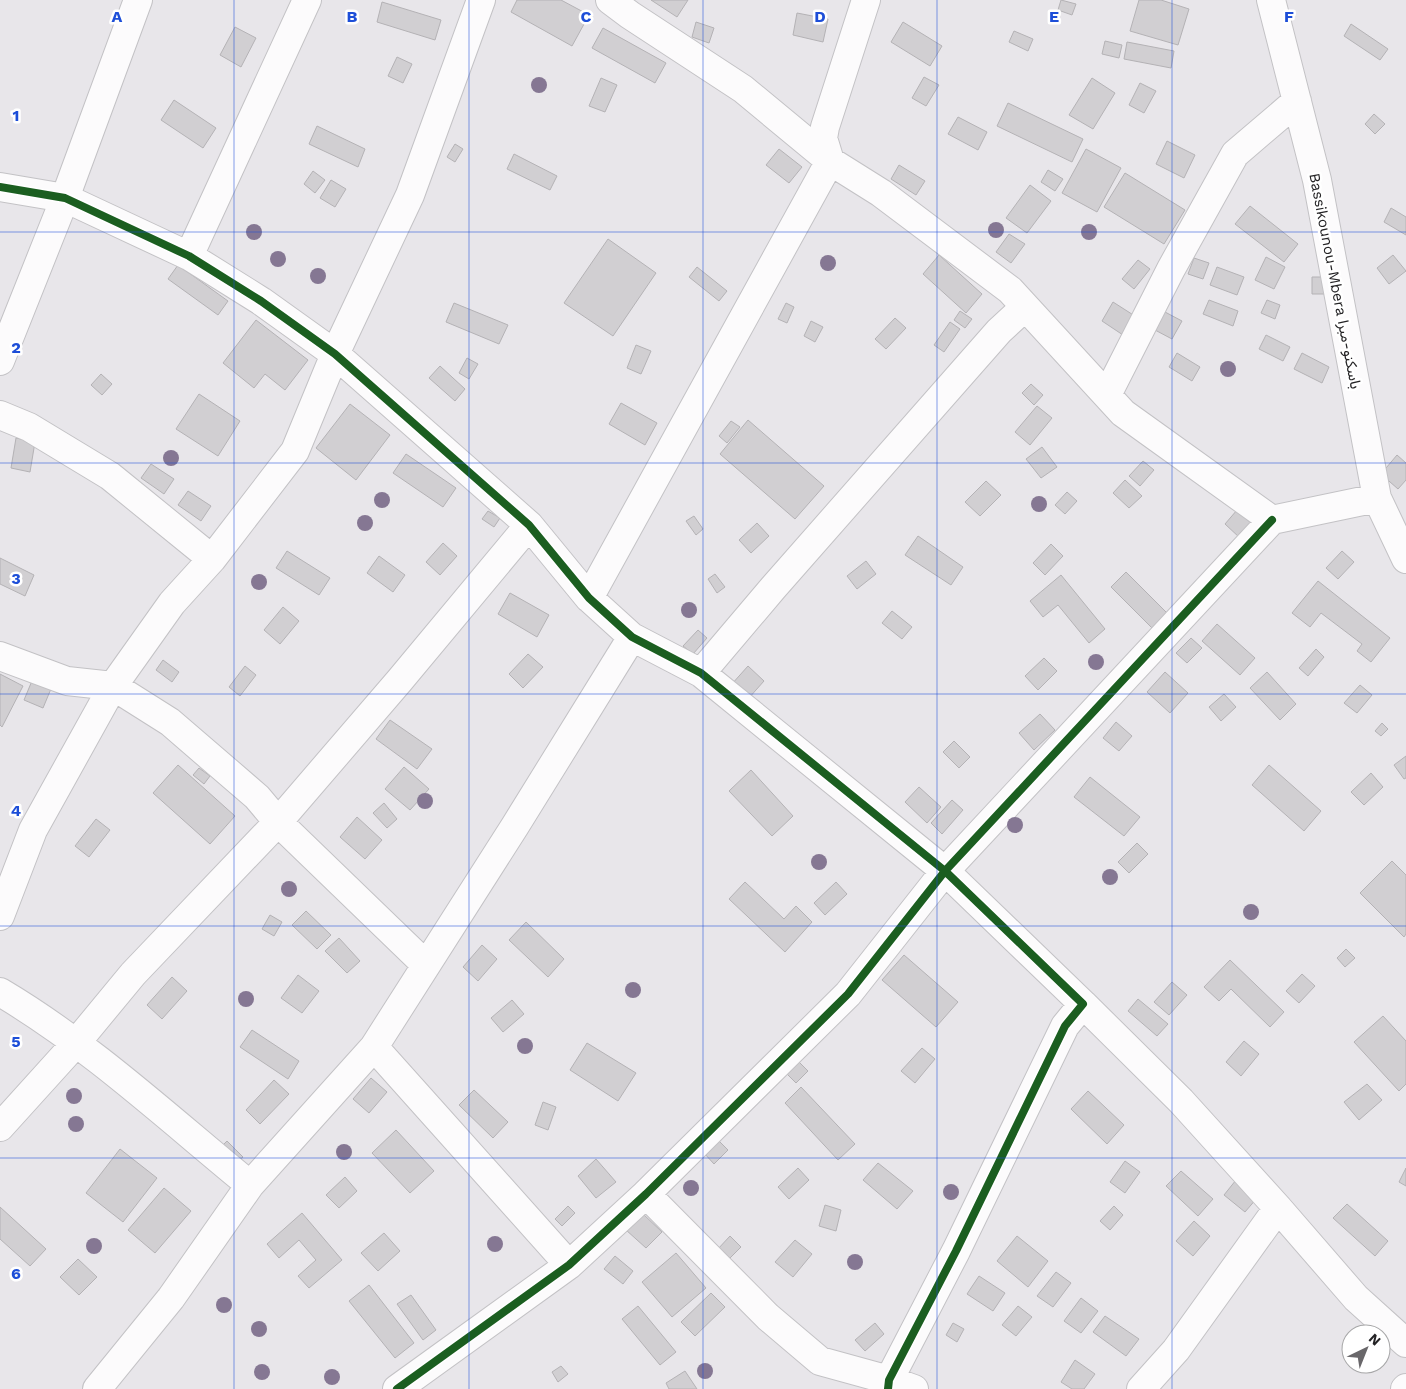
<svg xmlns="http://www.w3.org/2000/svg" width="1406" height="1389" font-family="'Work Sans','Noto Sans Arabic',sans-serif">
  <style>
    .building { fill: #d1cfd2; stroke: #b4b2b5 }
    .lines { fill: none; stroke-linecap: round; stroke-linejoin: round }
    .minor-casing { stroke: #c3c2c5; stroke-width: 30 }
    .major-casing { stroke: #c3c2c5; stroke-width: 30 }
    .minor { stroke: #fcfbfc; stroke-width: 28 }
    .major { stroke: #fcfbfc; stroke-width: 28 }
    .cycleway-casing { stroke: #fff; stroke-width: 11 }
    .cycleway { stroke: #1b5e20; stroke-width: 8 }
    .tree { fill: #857793 }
    .grid { fill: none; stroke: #1d4ed8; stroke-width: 1; stroke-opacity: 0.55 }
    .labels { text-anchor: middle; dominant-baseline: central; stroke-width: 5; stroke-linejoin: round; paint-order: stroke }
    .street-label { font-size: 15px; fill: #242325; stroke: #fff }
    .grid-label { font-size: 16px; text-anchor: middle; font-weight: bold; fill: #1d4ed8; stroke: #fff; stroke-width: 5; stroke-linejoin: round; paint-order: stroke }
  </style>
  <rect width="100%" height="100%" fill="#e8e6ea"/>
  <path class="building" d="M517,0H561L589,15L572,46L511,12Z
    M651,0H688L677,17Z
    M1061,0L1076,4L1072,15L1058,10Z
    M1139,0H1161L1189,9L1178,45L1130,31Z
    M382,2L441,20L435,40L377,22Z
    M797,13L828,19L823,42L793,35Z
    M696,22L714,28L709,43L692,37Z
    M903,22L942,46L930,66L891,42Z
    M1351,24L1388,49L1380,60L1344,36Z
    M235,27L256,38L241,67L220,55Z
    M603,28L666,63L655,83L592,48Z
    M1014,31L1033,39L1028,51L1009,42Z
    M1105,41L1122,45L1119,58L1102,54Z
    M1127,42L1174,51L1171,68L1124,59Z
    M397,57L412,64L403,83L388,76Z
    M924,77L939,85L926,106L912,98Z
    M601,78L617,85L605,112L589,106Z
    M1092,78L1115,93L1093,129L1069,115Z
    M1140,83L1156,91L1144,113L1129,105Z
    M174,100L216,128L203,148L161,120Z
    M1008,103L1083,139L1072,162L997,126Z
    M1374,114L1385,124L1375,134L1365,124Z
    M958,117L987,132L978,150L948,134Z
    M317,126L365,149L358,167L309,144Z
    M1167,141L1195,155L1184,178L1156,164Z
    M455,144L463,149L455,162L447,157Z
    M779,149L802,167L789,183L766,165Z
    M1086,149L1121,168L1097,212L1062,193Z
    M514,154L557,176L550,190L507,169Z
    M899,165L925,181L916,195L891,179Z
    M1048,170L1063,179L1055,191L1041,182Z
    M313,171L325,180L315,193L304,184Z
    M1125,173L1185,210L1164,244L1104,207Z
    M331,180L346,189L335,207L320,198Z
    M1030,185L1051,201L1027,233L1006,218Z
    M1250,206L1298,244L1284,262L1235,224Z
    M1391,208L1406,217V235L1384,222Z
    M1009,234L1025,244L1011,263L996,252Z
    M608,239L656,273L613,336L564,303Z
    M939,255L982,294L966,313L923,274Z
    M1393,255L1406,271L1389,284L1377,268Z
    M1266,257L1285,267L1274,289L1255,280Z
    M1194,258L1209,263L1203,279L1188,274Z
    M1138,260L1150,269L1134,289L1122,279Z
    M178,265L228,301L218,315L168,279Z
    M697,267L727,291L719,301L689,277Z
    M1217,267L1244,277L1237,295L1210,285Z
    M1312,277H1328L1329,294H1312Z
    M1209,300L1238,311L1233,326L1203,314Z
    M1267,300L1280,305L1275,319L1261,313Z
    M1113,302L1138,318L1126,337L1102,321Z
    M454,303L508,325L499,344L446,322Z
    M786,303L794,307L787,323L778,319Z
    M960,311L972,319L965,328L954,320Z
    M1165,312L1182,321L1172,339L1155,330Z
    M895,318L906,328L886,349L875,339Z
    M256,320L308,360L285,390L265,374L254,388L223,363Z
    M811,321L823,327L815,342L804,336Z
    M950,322L960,329L944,352L934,345Z
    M1266,335L1290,347L1283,361L1259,349Z
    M636,345L651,351L641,374L627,368Z
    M1177,353L1200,367L1192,381L1169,367Z
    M1302,353L1329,367L1322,383L1294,369Z
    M467,358L478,364L469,379L459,373Z
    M440,366L465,389L455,401L429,378Z
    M101,374L112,384L102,395L91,385Z
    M1031,384L1043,395L1034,405L1022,393Z
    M199,394L240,421L218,456L176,429Z
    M621,403L657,423L645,445L609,424Z
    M350,404L390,435L356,480L316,448Z
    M1037,406L1052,418L1030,445L1015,432Z
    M748,420L824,486L795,519L720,454Z
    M731,421L740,427L727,443L719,436Z
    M16,438L35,442L30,472L11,468Z
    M1042,447L1057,467L1041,478L1026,459Z
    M406,454L456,488L443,507L393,473Z
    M1397,455L1406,463V480L1398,489L1381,474Z
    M1143,461L1154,470L1140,486L1129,476Z
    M151,464L174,479L164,494L141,478Z
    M1125,480L1142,496L1129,508L1113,493Z
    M986,481L1001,495L980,516L965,502Z
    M188,491L211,506L201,521L178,505Z
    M1067,492L1077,501L1065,514L1055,505Z
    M1237,510L1253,525L1240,538L1225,524Z
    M488,511L500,518L494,527L482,519Z
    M694,516L703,529L696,535L686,521Z
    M757,523L769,536L751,553L739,540Z
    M918,536L963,567L951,585L905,555Z
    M443,543L457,556L440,575L426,562Z
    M1051,544L1063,556L1045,575L1033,563Z
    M287,551L330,578L319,595L276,568Z
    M1342,551L1354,562L1338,579L1326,568Z
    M379,556L405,575L393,592L367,573Z
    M0,558L34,575L25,596L0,584Z
    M866,561L876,574L857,589L847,576Z
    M1126,572L1167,613L1152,628L1111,587Z
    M715,574L725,587L717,593L708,579Z
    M1061,575L1105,629L1089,643L1058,605L1043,617L1030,601Z
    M1318,581L1390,638L1371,662L1357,651L1362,644L1321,613L1310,627L1292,613Z
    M510,593L549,615L537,637L498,614Z
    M283,607L299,621L280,644L264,630Z
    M892,611L912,627L902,639L882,623Z
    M1217,624L1255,658L1240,675L1202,641Z
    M698,630L707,638L693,654L683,646Z
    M1191,638L1202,648L1187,663L1176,653Z
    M1316,649L1324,657L1308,676L1299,668Z
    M528,654L543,667L523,688L509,674Z
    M1044,658L1057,671L1038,690L1025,676Z
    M163,660L179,672L172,682L156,670Z
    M245,666L256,675L240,696L229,687Z
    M748,666L764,681L748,699L731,685Z
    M1165,672L1188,693L1170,713L1147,692Z
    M1267,672L1296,704L1280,720L1250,688Z
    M0,674L23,686L2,727L0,725Z
    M34,676L53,684L43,708L24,700Z
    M1360,685L1372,695L1357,713L1344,703Z
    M1224,694L1236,707L1221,721L1209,707Z
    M1040,714L1055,730L1034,750L1019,733Z
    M390,720L432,749L417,769L376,739Z
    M1116,722L1132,736L1119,751L1103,738Z
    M1382,723L1388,729L1381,736L1375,731Z
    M954,741L970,757L959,768L943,752Z
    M1406,756V778L1404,779L1394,765Z
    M178,765L235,816L210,844L153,793Z
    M1269,765L1321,811L1304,831L1252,785Z
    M404,767L429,789L410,810L385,789Z
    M199,768L210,776L204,784L193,775Z
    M751,770L793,816L772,836L729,791Z
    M1371,773L1383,787L1364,805L1351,792Z
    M1090,777L1140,817L1124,836L1074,797Z
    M919,787L941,807L927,823L905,802Z
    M952,800L963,810L942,834L931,823Z
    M384,803L397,819L387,828L373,813Z
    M357,817L382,840L365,859L340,837Z
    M96,819L110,830L89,857L75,846Z
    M1137,843L1148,854L1129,873L1118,862Z
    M1392,861L1406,875V934L1404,937L1360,893Z
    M745,882L784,919L796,906L812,922L785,952L729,899Z
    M836,882L847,894L825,915L814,903Z
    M306,911L331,935L317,949L292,925Z
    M270,915L282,922L274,936L262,929Z
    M526,922L564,959L548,977L509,940Z
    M339,938L360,961L347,973L325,951Z
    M482,945L497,959L478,981L463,967Z
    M1346,949L1355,958L1345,967L1337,958Z
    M904,955L958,1002L936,1027L882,980Z
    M1230,960L1284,1012L1270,1027L1231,989L1219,1001L1204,987Z
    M1302,974L1315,986L1299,1003L1286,991Z
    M298,975L319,991L302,1013L281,998Z
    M172,977L187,991L162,1019L147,1005Z
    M1172,982L1187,995L1169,1015L1154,1002Z
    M1138,999L1168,1024L1157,1036L1128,1011Z
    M512,1000L524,1014L503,1032L491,1018Z
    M1383,1016L1406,1041V1084L1399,1091L1354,1042Z
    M252,1030L299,1061L288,1079L240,1047Z
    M1244,1041L1259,1054L1241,1076L1226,1062Z
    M587,1043L636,1073L618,1101L570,1070Z
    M922,1048L935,1059L915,1083L901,1071Z
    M794,1057L808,1071L796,1083L782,1069Z
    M371,1078L387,1092L369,1113L353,1099Z
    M274,1080L289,1094L260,1124L246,1110Z
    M1367,1084L1382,1100L1359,1120L1344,1102Z
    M801,1087L855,1144L838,1160L785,1103Z
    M474,1090L508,1122L493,1138L459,1105Z
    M1088,1091L1124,1125L1107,1144L1071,1109Z
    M543,1102L556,1107L548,1130L535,1125Z
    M396,1130L434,1171L410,1193L372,1153Z
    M717,1139L728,1150L714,1164L704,1153Z
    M227,1141L243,1157L232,1167L217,1151Z
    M120,1149L157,1178L123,1222L86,1193Z
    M596,1159L616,1182L596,1198L578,1176Z
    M1125,1161L1140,1172L1125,1193L1110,1182Z
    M878,1163L913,1191L897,1209L863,1180Z
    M798,1168L809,1180L789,1199L778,1187Z
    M1406,1168V1186L1399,1182Z
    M1181,1171L1213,1199L1198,1216L1166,1186Z
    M345,1177L357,1191L339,1208L326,1195Z
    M1236,1180L1257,1198L1245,1212L1224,1195Z
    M164,1188L191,1211L155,1253L128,1230Z
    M1347,1204L1388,1241L1375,1256L1333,1218Z
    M825,1205L841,1210L836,1231L819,1226Z
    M568,1206L575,1213L562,1226L555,1219Z
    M1114,1206L1123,1215L1110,1230L1100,1221Z
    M0,1207L46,1249L30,1266L0,1239Z
    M302,1213L342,1260L309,1288L298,1276L316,1260L299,1240L279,1258L267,1244Z
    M642,1213L662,1232L646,1248L626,1230Z
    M1194,1221L1210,1236L1193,1256L1176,1241Z
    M384,1233L400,1251L378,1271L361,1253Z
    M730,1236L741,1247L728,1260L717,1250Z
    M1017,1236L1048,1261L1028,1287L997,1261Z
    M795,1240L812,1254L793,1277L775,1262Z
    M676,1253L706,1288L672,1317L642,1282Z
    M615,1256L633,1271L623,1284L604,1269Z
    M78,1259L97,1277L79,1295L60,1277Z
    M1056,1272L1071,1283L1053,1307L1037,1296Z
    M979,1276L1005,1293L993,1311L967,1294Z
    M369,1285L414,1343L395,1358L349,1301Z
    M711,1293L725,1307L695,1336L681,1322Z
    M411,1295L436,1330L423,1340L397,1304Z
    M1081,1298L1098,1311L1081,1333L1064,1321Z
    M638,1306L676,1352L660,1365L622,1319Z
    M1018,1306L1032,1317L1016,1336L1002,1325Z
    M1105,1316L1139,1339L1126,1356L1093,1332Z
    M875,1323L884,1334L865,1351L855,1340Z
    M953,1323L964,1329L957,1342L946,1335Z
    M1075,1360L1095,1374L1084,1389H1072L1061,1382Z
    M561,1366L568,1374L558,1382L552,1372Z
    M685,1371L697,1389H669L666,1383Z"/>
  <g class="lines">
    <g class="minor-casing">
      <path id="minor" d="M610,0L630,15L743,89L830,161L881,193L1010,290L1123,413L1272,520L1377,498
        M1271,0L1317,180L1377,498L1406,559
        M0,187L65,198L189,256L261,301L335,354L529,525L589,598L632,637L701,673L945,871L848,994L646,1194L569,1265L397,1389
        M189,256L307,0
        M1107,395L1171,269L1235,154L1297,101
        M0,415L29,427L110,476L212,559
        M589,598L830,161L823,138L825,127L866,0
        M0,656L67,681L113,686L170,722L257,797L278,822L426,965
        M701,673L773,588L999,331L1025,307
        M0,916L33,830L113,686L172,603L212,559L295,451L335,354L410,195L481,0
        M0,992C91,1046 168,1118 250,1185
        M1083,1004L1181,1101L1278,1208L1356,1298L1406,1343
        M374,1047L569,1265
        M0,1127L76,1043L133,974L278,822L400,680L529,525
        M646,1194L768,1317L820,1361L889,1380L914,1389
        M97,1389L171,1298L250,1185L374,1047L515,826L632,637
        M888,1389L889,1380L956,1251L1065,1026L1083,1004L945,871L1272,520
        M1141,1389L1176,1350L1278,1208
        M1405,1389L1406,1388"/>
    </g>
    <g class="major-casing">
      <path id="major" d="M0,361L65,198L138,0"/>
    </g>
    <use href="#minor" class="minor"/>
    <use href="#major" class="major"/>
    <g class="cycleway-casing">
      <path id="cycleway" d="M0,187L65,198L189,256L261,301L335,354L529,525L589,598L632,637L701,673L945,871L848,994L646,1194L569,1265L397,1389
        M888,1389L889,1380L956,1251L1065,1026L1083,1004L945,871L1272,520"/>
    </g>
    <use href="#cycleway" class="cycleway"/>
  </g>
  <g class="tree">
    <circle cx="539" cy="85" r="8"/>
    <circle cx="996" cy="230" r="8"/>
    <circle cx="254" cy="232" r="8"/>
    <circle cx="1089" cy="232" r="8"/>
    <circle cx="278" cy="259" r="8"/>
    <circle cx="828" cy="263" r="8"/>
    <circle cx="318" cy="276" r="8"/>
    <circle cx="1228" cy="369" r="8"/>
    <circle cx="171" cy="458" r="8"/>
    <circle cx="382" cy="500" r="8"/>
    <circle cx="1039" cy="504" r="8"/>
    <circle cx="365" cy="523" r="8"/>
    <circle cx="259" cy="582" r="8"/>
    <circle cx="689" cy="610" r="8"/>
    <circle cx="1096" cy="662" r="8"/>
    <circle cx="425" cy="801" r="8"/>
    <circle cx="1015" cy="825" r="8"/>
    <circle cx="819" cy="862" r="8"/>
    <circle cx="1110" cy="877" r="8"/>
    <circle cx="289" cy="889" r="8"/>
    <circle cx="1251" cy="912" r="8"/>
    <circle cx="633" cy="990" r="8"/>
    <circle cx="246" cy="999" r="8"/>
    <circle cx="525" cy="1046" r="8"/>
    <circle cx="74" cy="1096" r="8"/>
    <circle cx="76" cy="1124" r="8"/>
    <circle cx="344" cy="1152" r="8"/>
    <circle cx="691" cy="1188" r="8"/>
    <circle cx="951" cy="1192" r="8"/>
    <circle cx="495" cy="1244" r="8"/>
    <circle cx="94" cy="1246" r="8"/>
    <circle cx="855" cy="1262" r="8"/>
    <circle cx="224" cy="1305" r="8"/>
    <circle cx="259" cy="1329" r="8"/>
    <circle cx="705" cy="1371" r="8"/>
    <circle cx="262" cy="1372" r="8"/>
    <circle cx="332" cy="1377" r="8"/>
  </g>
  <path class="grid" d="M234,0V1389M469,0V1389M703,0V1389M937,0V1389M1172,0V1389M0,232H1406M0,463H1406M0,694H1406M0,926H1406M0,1158H1406"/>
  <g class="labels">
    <g class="street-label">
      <text transform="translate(1335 281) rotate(79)">Bassikounou-Mbera باسكنو-مبرا</text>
    </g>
  </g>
  <g class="grid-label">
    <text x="117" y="22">A</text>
    <text x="352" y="22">B</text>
    <text x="586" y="22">C</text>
    <text x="820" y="22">D</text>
    <text x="1054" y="22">E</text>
    <text x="1289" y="22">F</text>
    <text x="16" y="121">1</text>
    <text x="16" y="353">2</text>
    <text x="16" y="584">3</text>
    <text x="16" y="816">4</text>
    <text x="16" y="1047">5</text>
    <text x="16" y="1279">6</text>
  </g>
  <g transform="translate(1366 1349) rotate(43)"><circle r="24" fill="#ffffff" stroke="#a7a7a8"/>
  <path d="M0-4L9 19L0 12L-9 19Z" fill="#69676a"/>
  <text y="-8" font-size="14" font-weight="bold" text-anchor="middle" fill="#242325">N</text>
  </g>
</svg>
